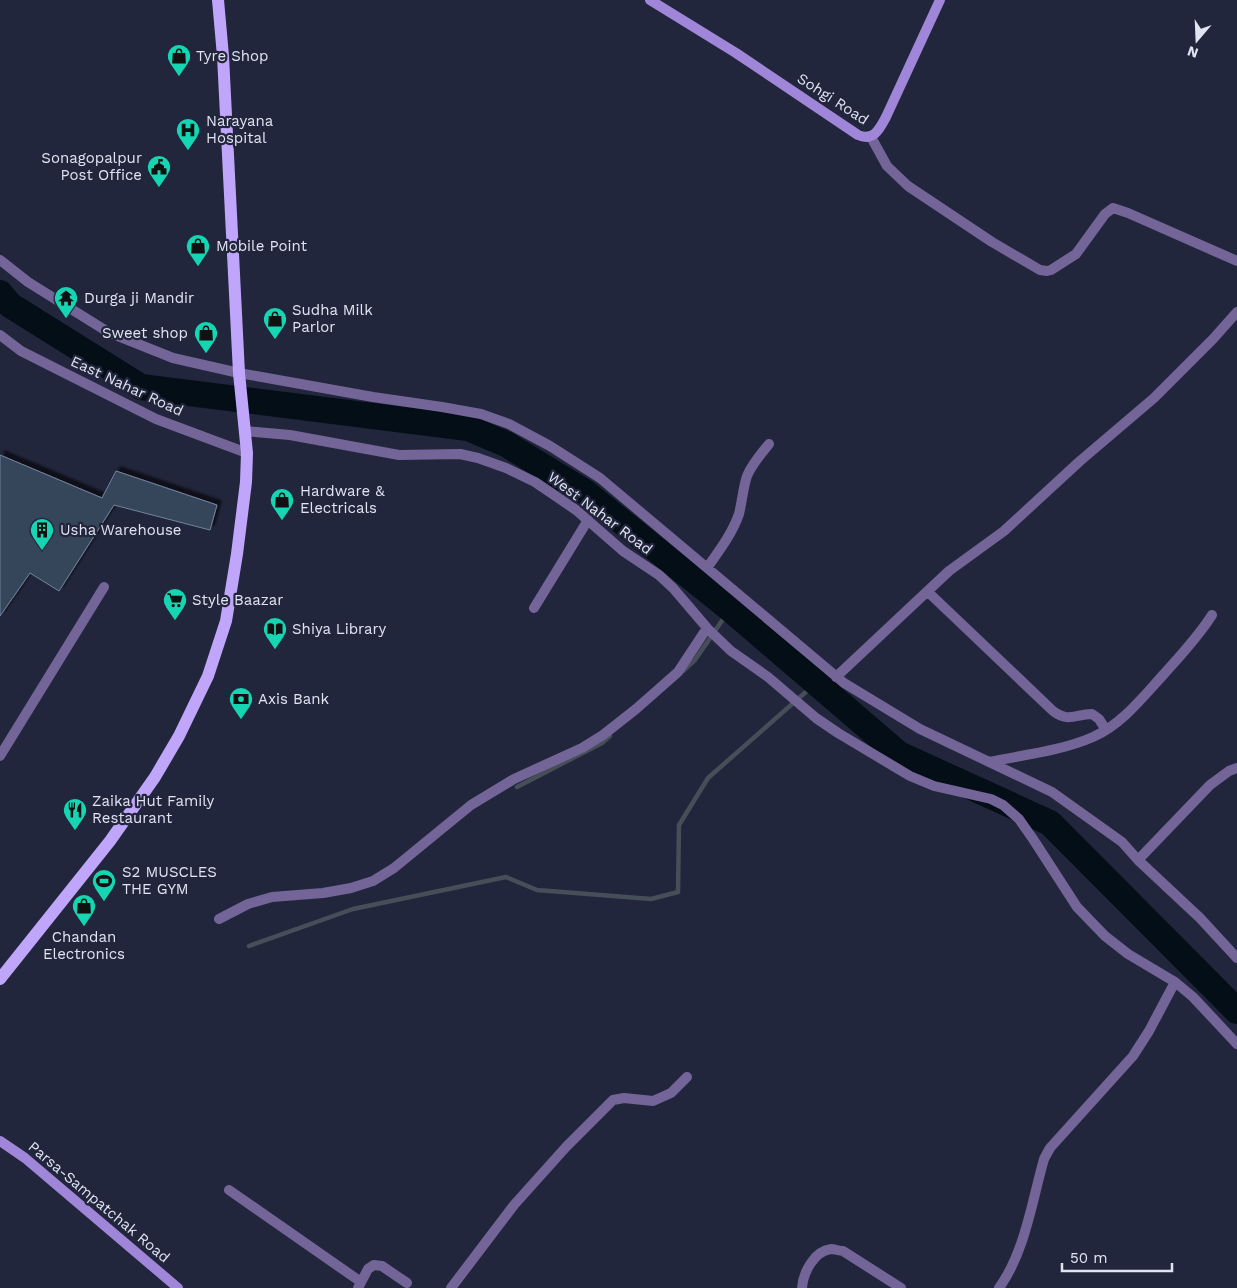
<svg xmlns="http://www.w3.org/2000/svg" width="1237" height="1288" font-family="'Work Sans',sans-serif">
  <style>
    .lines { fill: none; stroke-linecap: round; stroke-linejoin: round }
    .stream { stroke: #464e58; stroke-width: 4.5 }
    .river { stroke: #040e16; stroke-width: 26 }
    .building { fill: #35445a; stroke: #73849d; filter: url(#shadow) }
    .street { stroke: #746598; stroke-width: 10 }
    .secondary { stroke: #a086d9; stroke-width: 10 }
    .primary { stroke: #c0a6fa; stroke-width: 12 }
    .labels { text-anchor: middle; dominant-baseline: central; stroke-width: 4.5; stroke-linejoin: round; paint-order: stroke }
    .poi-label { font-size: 15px; fill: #e0e3f2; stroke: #22263c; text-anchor: start }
    .street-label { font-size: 15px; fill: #e0e3f2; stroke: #22263c }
  </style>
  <defs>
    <filter id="shadow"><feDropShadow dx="4.5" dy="-4.5" stdDeviation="1" flood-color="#0009"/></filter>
  </defs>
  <rect width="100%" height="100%" fill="#22263c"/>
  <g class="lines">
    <path class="stream" d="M683,671L695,660L730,609
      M517,787L602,743L610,736
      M249,946L353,909L506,877L537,890L651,899L678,892L679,825L708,778L816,683"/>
    <path class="river" d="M0,293L10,305L141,387L468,428L506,444L585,492L730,609L899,754L1050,823L1237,1011"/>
  </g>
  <path class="building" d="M0,455L102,498L116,471L217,505L210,530L114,505L59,591L30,573L0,616Z"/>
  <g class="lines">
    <path class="street" d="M871,137L887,166L908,186L992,242L1040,270L1047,271L1051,270L1076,254L1105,214L1113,208L1128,213L1237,261
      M0,260L28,282L108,332L173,358L239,373L373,397L442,407L481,414L509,424L550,446L600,478L844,683L920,729L1052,792L1122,842L1138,860L1200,918L1237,958
      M0,335L21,351L156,419L247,453
      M244,431L290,435L399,455L460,454L478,458L506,468L535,482L576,510L623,551L659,575L673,588L708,629L731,651L768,677L816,718L838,733L910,776L934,786L991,799L1003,805L1019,819L1033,839L1077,907L1105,936L1128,954L1175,982L1193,997L1237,1044
      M707,568C719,551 732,534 739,514C742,502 743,488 747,476C752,464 761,454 769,444
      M928,592L1053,711C1069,723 1075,714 1092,714L1099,719L1106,730
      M534,608L588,520
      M836,677L949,571L1004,531L1080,461L1154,398L1213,339L1237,312
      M0,756L104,587
      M989,762C1023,755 1061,751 1093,737C1122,724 1142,698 1164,674C1181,655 1198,637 1212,615
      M1138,860L1210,785L1229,771L1237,768
      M219,919L248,904L272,897L323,893L351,888L373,881L394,868L471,805L514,779L582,748L603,735L636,709L678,672L707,628
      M229,1190L361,1282
      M358,1288L368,1269L374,1265L382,1266L407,1283
      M451,1288L514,1205L566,1147L613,1100L624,1098L653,1101L671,1093L687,1077
      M802,1288C803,1273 814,1251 831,1249C835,1249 839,1251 843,1251L901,1288
      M999,1288C1025,1252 1032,1201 1044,1159L1050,1148L1133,1056L1149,1031L1175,982"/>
    <path class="secondary" d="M650,0L736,53L858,135C874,142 880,128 886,117L940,0
      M0,1141L25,1158L178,1288"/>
    <path class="primary" d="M0,979L110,841L155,777L179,736L208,676L226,621L237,554L246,482L247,453L239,373L223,56L218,0"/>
  </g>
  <defs>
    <g id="shop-pin" transform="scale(1.25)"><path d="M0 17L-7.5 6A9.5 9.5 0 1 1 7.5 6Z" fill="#15d5b3" stroke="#22263c"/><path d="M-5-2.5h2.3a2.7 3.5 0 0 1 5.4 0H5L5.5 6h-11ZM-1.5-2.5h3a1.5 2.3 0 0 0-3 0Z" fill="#111"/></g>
    <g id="hospital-pin" transform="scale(1.25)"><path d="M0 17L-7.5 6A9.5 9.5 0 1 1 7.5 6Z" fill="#15d5b3" stroke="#22263c"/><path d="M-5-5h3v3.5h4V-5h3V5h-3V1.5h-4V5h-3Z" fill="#111"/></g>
    <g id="civic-pin" transform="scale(1.25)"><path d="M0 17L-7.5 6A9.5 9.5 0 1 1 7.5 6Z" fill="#15d5b3" stroke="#22263c"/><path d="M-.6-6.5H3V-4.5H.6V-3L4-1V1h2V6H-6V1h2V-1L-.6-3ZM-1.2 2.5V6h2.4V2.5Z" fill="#111"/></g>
    <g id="temple-pin" transform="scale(1.25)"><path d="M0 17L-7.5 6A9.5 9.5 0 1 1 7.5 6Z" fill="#15d5b3" stroke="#22263c"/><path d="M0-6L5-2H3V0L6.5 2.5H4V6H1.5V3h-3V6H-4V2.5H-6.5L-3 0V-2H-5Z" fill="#111"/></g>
    <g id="building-pin" transform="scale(1.25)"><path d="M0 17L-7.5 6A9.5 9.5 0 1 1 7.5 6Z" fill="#15d5b3" stroke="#22263c"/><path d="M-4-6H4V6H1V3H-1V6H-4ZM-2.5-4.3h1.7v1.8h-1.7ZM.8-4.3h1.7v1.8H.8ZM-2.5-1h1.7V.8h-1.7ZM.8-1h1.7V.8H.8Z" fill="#111"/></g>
    <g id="supermarket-pin" transform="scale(1.25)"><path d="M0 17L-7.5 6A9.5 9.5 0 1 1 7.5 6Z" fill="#15d5b3" stroke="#22263c"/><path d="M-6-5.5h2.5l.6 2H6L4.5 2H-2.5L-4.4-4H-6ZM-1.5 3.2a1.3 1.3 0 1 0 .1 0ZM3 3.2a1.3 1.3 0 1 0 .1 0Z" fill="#111"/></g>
    <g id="library-pin" transform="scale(1.25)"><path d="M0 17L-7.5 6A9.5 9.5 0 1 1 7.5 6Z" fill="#15d5b3" stroke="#22263c"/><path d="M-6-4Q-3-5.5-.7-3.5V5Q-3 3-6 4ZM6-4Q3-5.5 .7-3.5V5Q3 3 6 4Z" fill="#111"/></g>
    <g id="bank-pin" transform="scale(1.25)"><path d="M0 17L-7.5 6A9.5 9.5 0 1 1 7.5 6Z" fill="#15d5b3" stroke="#22263c"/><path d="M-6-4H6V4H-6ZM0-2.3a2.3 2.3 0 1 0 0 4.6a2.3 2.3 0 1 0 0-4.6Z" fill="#111"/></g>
    <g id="restaurant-pin" transform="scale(1.25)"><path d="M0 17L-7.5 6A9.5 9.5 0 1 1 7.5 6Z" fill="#15d5b3" stroke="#22263c"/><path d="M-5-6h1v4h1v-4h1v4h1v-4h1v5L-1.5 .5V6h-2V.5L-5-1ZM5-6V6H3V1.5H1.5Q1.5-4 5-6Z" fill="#111"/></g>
    <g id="stadium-pin" transform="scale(1.25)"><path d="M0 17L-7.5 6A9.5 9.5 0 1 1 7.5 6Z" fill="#15d5b3" stroke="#22263c"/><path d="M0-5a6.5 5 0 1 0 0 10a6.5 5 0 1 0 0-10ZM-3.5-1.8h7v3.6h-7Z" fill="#111"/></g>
  </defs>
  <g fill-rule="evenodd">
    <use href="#shop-pin" x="179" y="56"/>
    <use href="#hospital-pin" x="188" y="130"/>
    <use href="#civic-pin" x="159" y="167"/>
    <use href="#shop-pin" x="198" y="246"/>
    <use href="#temple-pin" x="66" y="298"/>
    <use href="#shop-pin" x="275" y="319"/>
    <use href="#shop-pin" x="206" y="333"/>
    <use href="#shop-pin" x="282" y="500"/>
    <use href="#building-pin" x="42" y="530"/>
    <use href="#supermarket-pin" x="175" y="600"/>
    <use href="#library-pin" x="275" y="629"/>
    <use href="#bank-pin" x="241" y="699"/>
    <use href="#restaurant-pin" x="75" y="810"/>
    <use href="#stadium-pin" x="104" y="881"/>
    <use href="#shop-pin" x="84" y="906"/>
  </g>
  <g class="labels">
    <g class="poi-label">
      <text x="196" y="56">Tyre Shop</text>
      <text x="206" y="121">Narayana<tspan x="206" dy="17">Hospital</tspan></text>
      <text x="142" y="158" text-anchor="end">Sonagopalpur<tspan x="142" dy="17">Post Office</tspan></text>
      <text x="216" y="246">Mobile Point</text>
      <text x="84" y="298">Durga ji Mandir</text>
      <text x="292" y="310">Sudha Milk<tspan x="292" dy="17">Parlor</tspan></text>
      <text x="188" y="333" text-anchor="end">Sweet shop</text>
      <text x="300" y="491">Hardware &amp;<tspan x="300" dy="17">Electricals</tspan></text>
      <text x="60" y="530">Usha Warehouse</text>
      <text x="192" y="600">Style Baazar</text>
      <text x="292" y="629">Shiya Library</text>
      <text x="258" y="699">Axis Bank</text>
      <text x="92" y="801">Zaika Hut Family<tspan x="92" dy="17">Restaurant</tspan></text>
      <text x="122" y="872">S2 MUSCLES<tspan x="122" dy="17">THE GYM</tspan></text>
      <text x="84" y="937" text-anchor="middle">Chandan<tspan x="84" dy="17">Electronics</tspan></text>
    </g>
    <g class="street-label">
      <text transform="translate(833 99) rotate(33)">Sohgi Road</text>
      <text transform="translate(127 386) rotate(25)">East Nahar Road</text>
      <text transform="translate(600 513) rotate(37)">West Nahar Road</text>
      <text transform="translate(99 1202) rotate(40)">Parsa-Sampatchak Road</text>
    </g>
  </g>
  <g transform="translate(1197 40) rotate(199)" stroke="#22263c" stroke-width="4" paint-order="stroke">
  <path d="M0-4L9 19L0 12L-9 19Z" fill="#e0e3f2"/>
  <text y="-8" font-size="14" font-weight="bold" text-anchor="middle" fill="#e0e3f2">N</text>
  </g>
  <path d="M1062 1263v8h110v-8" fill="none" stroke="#e0e3f2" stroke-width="2.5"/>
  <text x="1070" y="1263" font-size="15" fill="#e0e3f2" stroke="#22263c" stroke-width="4" paint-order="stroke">50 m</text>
</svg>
